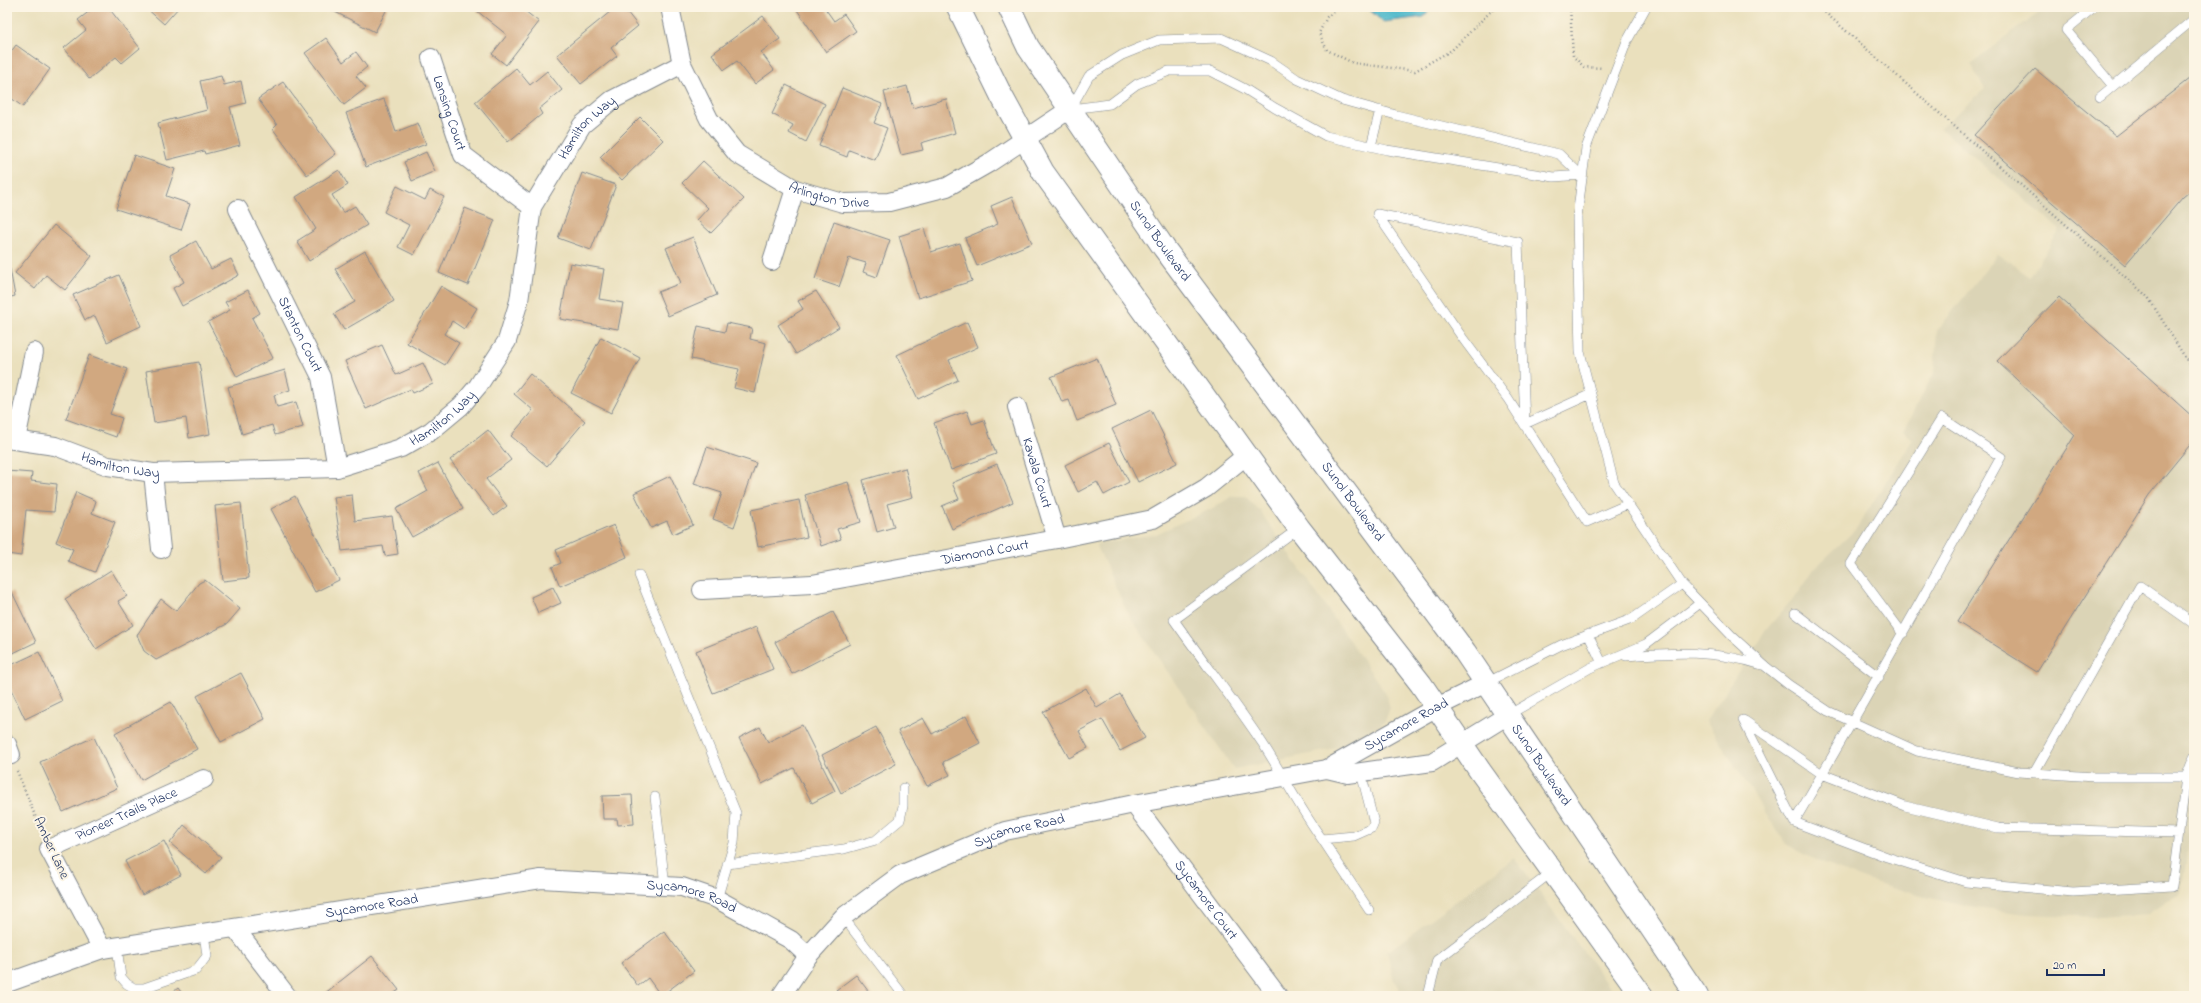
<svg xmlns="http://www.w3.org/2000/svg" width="2201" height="1003" font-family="'Indie Flower',sans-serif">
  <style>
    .built { fill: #dbd4b6 }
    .water { fill: #4fb9cb; stroke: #357494 }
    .building { fill: #d1a880 }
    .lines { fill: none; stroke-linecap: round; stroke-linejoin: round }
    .lane-casing { stroke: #82888e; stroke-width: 10 }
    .street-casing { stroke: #82888e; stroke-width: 20 }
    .secondary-casing { stroke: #82888e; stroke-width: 24 }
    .path { stroke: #82888e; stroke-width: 2.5; stroke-dasharray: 1 3; stroke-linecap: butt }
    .lane { stroke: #fff; stroke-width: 9 }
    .street { stroke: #fff; stroke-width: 18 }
    .secondary { stroke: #fff; stroke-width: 22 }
    .labels { text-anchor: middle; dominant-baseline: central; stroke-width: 4; stroke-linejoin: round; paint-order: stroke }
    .street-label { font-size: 14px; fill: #1b2f5e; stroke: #fcf5e5 }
  </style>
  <rect width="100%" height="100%" fill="#fcf5e5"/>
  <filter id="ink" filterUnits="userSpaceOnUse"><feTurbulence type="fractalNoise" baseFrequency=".025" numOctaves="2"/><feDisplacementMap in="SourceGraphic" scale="8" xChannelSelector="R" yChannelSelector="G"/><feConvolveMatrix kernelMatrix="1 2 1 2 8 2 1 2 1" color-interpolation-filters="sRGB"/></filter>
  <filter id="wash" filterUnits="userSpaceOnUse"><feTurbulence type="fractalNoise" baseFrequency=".012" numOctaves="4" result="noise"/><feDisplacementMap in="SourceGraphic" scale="16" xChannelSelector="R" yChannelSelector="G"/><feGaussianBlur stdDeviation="0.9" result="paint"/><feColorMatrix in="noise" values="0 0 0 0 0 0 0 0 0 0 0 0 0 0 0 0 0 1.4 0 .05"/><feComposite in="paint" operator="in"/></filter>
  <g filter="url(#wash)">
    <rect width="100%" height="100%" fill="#eae0bd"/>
    <path class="built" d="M2046,7H2194V813L2181,892L2149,914L2096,917L2028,914L1974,908L1921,896L1864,879L1817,861L1786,844L1706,721L1766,630L1798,593L1814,569L1856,529L1913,439L1903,431L1934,373L1937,331L1998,254L2030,277L2060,230L1940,128L1985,89L1970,64Z
      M1233,496H1245L1260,511L1386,694L1390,708L1385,721L1370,733L1330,750L1234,769L1128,614L1096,544L1156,534L1213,508Z
      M1514,858L1616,996H1404L1394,981L1387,952Z"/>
    <path class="water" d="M1366,7H1432L1424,17L1383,22Z"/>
    <g id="blocks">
      <path class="building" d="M95,7H108L140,48L122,63L116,57L89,79L64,48L86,30L78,20Z
        M145,7H179L164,24Z
        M333,7H388L375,32L331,10Z
        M481,7H520L539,22L506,65L492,54L507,35L477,11Z
        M616,7H623L638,26L611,48L617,56L581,84L557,55Z
        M795,7H824L834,21L844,14L856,31L826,52Z
        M763,16L780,39L761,52L774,70L755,84L737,61L724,70L712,54Z
        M326,38L343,62L356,52L367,67L356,76L366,88L344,105L305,53Z
        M16,45L50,69L23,107L7,95V57Z
        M516,68L530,85L547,71L562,90L539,109L542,114L508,142L475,102Z
        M2035,69L2116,136L2194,75V188L2183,197L2125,265L1974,135Z
        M221,76L224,85L241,81L246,103L230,107L240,145L205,154L204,151L167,160L158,123L207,110L200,81Z
        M283,82L336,154L307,175L273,129L277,125L258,99Z
        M786,85L825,104L806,142L789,133L793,125L772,114Z
        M907,86L913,108L946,99L955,133L921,143L923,150L901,155L884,92Z
        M842,88L882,104L874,123L887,128L875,160L849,150L847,157L819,146Z
        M384,99L396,132L418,123L426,144L366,167L346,113Z
        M640,117L663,140L622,180L600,157Z
        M426,152L435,171L412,181L404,162Z
        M134,155L175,169L166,196L190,204L181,230L116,209Z
        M703,161L744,199L711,233L697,220L708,208L682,183Z
        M339,170L348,185L332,195L343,213L355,206L367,225L309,261L297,241L316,229L296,197Z
        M582,173L616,185L591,250L558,238Z
        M397,186L425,200L430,190L444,197L414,255L398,247L409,225L384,212Z
        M1012,197L1032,243L977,266L965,238L998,224L991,206Z
        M465,208L495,220L468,285L439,273Z
        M834,221L890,240L877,277L863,272L866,263L849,258L839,287L815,279Z
        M54,225L92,256L65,290L46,275L35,289L15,273Z
        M924,228L931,252L960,243L972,281L918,298L899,236Z
        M693,237L717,295L668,316L658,292L681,283L666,248Z
        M196,241L211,269L231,259L239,275L182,306L173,288L184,282L170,255Z
        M365,251L394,301L344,330L334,314L355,302L335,269Z
        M570,263L604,269L599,299L623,303L618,329L560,319Z
        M10,269L15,296L7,298V270Z
        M119,275L141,326L107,342L95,316L85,320L73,295Z
        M441,286L477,308L464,329L452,321L444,334L459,343L445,365L407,343Z
        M248,290L260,313L252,318L273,358L237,377L208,322L230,310L225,302Z
        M816,291L839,327L796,354L778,325L803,309L798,301Z
        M2059,297L2194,418V440L2149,495L2037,672L1957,622L2075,435L1997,361Z
        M967,322L978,347L949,360L958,380L918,399L897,355Z
        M727,323L752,328L750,339L766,343L755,393L734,388L739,369L691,359L698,326L725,332Z
        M601,337L640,358L611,413L571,393Z
        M382,345L396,375L423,363L433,384L413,393L411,389L366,409L345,361Z
        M89,355L127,369L110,414L122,418L116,437L66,419Z
        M1097,358L1116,405L1077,421L1069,400L1062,402L1051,377Z
        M199,362L210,434L189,438L186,418L154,423L146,371Z
        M285,370L290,390L274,395L277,407L296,402L303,427L275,435L272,425L242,434L228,387Z
        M530,374L585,421L547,466L511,436L533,410L514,394Z
        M1151,410L1177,463L1138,482L1112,429Z
        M967,411L972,424L984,420L996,454L951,470L934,423Z
        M488,430L511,460L486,479L507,506L494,516L450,460Z
        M1109,443L1129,482L1104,495L1097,482L1078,492L1065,465Z
        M707,447L756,463L734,527L713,519L722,493L694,484Z
        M438,463L463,509L412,537L396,509L428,491L419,473Z
        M997,464L1013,502L952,529L942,506L959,499L952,483Z
        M905,468L913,497L887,504L894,527L877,532L863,480Z
        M7,471L32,473L31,481L57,484L54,512L26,510L21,556L7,554Z
        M670,476L693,525L673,534L667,521L651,528L634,493Z
        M848,482L861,522L837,529L841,539L821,546L805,495Z
        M76,492L96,501L92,513L115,522L95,572L68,561L73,549L56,542Z
        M352,495L355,521L392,516L398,554L385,556L383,546L342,551L334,497Z
        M295,496L339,580L315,592L271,509Z
        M799,500L807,537L758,547L751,510Z
        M241,503L249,578L223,581L215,506Z
        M614,525L627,557L560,586L552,567L561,563L556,550Z
        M111,570L127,596L118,601L133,625L96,649L65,599Z
        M205,580L240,609L227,624L156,660L144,651L137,635L161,599L176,611L199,583Z
        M553,587L561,603L538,613L531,597Z
        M12,592L36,642L7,656V594Z
        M833,612L850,644L792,674L775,642Z
        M756,627L773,669L713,693L696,651Z
        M39,652L62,701L25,719L7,681V667Z
        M241,673L265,719L221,742L197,696Z
        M1086,688L1097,708L1120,694L1145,738L1120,751L1102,719L1079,731L1088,748L1069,758L1043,712Z
        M171,702L197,749L141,780L115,733Z
        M966,716L980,743L943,762L950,775L927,786L898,731L923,718L932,734Z
        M802,725L835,791L812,803L794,768L762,784L739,738L760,727L768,742Z
        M876,727L896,764L841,793L822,755Z
        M94,737L117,788L63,812L40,762Z
        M632,795L634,824L618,825L617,819H603L602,796Z
        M184,825L221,857L206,874L170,843Z
        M164,841L181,875L142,895L125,861Z
        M664,931L694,971L661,996L648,978L638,986L621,963Z
        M372,956L399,990L390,996H325L324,994Z
        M856,975L872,996H841L836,990Z
        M178,988L184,996H168Z"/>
    </g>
  </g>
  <g filter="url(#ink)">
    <use href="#blocks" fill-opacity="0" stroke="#82888e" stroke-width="1"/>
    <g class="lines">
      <g class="lane-casing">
        <path id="lane" d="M1646,7L1627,41L1586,148L1577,217L1580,352L1614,483L1682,584L1732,636L1765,666L1789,685L1828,711L1917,751L2019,772L2094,777H2186L2194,757
          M2094,7L2066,30L2113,86
          M2100,97L2194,19
          M1071,108L1089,76L1122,55L1159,40L1221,38L1271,61L1297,79L1342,100L1396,115L1559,154L1581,175
          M1071,109L1110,104L1137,84L1169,71H1210L1245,89L1275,108L1326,136L1387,150L1554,177L1581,175
          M1371,146L1380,110
          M1377,214L1464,340L1508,399L1587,522L1628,504
          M1377,214L1518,242L1525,424L1591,394
          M1299,528L1174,620C1203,661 1235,702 1263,744C1283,775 1300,809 1322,839L1354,836L1372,828L1374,823L1361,773
          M639,575L736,813L734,843L717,899
          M1795,613L1879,677
          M1588,634L1602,663
          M1626,656C1675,652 1714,650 1762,665
          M1486,683L1561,645L1632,619L1682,584
          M1508,715L1590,668L1646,644L1699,604
          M1743,720L1794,822L1887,857L1966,882L2073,892L2172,886L2186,777L2194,778
          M1745,721L1822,774L1905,806L1998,828L2179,833
          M2034,773L2140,586L2194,624
          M655,797L665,886
          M1794,822C1865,702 1933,579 2001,457L1942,418L1851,564L1903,634
          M1322,839L1369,910
          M727,864L844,849L876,840L900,820L903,806V788
          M843,917L904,996
          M117,947L121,977L127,984L134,988H144L196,970L207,956L204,933
          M1428,996L1437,960L1552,872"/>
      </g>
      <g class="street-casing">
        <g id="street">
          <path id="s1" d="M670,7L682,64L709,119L737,154L795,189L843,203L889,202L947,187L989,163L1070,109"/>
          <path id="s2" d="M431,58L463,155L532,207"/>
          <path id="s3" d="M238,209L321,377L337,468"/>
          <path d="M772,261L795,189"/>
          <path id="s4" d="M1017,407L1057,539"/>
          <path id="s5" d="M7,439L55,446L108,466L153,473L337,468L401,448L431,431L461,406L478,386L507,341L519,301L532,207L582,125L612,100L682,64"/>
          <path d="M16,440L34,352"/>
          <path d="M153,473L161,549"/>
          <path id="s6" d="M702,590L812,584L1057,539L1153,519L1206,488L1248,454"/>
          <path d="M7,744L11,755"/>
          <path d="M1327,769L1348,774L1432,762L1508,715"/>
          <path id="s7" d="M1134,804L1278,996"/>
          <path d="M235,928L287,996"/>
          <path id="s8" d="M102,949L49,849L204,779"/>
          <path id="s9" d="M7,983L102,949L541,879L682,887L717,899L791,940L808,956"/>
          <path id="s10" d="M781,996L808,956L843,917L900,875L1005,831L1134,804L1327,769L1437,707L1486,683"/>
        </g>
      </g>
      <g class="secondary-casing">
        <g id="secondary">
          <path d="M958,7L1001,95L1043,172L1299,528L1421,684L1480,771L1642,996"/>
          <path id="s11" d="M1009,7L1028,47L1164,248L1465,652L1697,996"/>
        </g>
      </g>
      <path class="path" d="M1340,7L1327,17L1319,33L1327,50L1353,63L1415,71L1452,50L1495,7
        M1570,7L1573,56L1584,67L1603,68
        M1819,7L2148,297L2194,372
        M17,771L42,833"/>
      <use href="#lane" class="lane"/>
      <use href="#street" class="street"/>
      <use href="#secondary" class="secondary"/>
    </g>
  </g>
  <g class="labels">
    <g class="street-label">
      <text stroke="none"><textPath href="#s2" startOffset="58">Lansing Court</textPath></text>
      <text stroke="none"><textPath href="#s5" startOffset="789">Hamilton Way</textPath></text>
      <text stroke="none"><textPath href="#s1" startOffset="267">Arlington Drive</textPath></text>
      <text stroke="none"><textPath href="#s11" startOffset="279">Sunol Boulevard</textPath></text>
      <text stroke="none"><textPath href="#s3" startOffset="140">Stanton Court</textPath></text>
      <text stroke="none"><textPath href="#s5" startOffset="453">Hamilton Way</textPath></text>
      <text stroke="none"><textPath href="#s5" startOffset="117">Hamilton Way</textPath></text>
      <text stroke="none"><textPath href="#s4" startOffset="69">Kavala Court</textPath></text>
      <text stroke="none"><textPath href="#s11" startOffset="603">Sunol Boulevard</textPath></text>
      <text stroke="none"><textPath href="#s6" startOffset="286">Diamond Court</textPath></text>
      <text stroke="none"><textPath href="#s10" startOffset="704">Sycamore Road</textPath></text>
      <text stroke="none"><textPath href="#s11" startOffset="927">Sunol Boulevard</textPath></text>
      <text stroke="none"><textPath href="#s8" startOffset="198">Pioneer Trails Place</textPath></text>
      <text stroke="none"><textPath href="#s10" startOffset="299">Sycamore Road</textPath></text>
      <text transform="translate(51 848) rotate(65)">Amber Lane</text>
      <text stroke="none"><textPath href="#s9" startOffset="698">Sycamore Road</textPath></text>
      <text stroke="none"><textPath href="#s7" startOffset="120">Sycamore Court</textPath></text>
      <text stroke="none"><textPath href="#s9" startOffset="374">Sycamore Road</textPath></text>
    </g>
  </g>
  <rect width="2201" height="1003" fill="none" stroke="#fcf5e5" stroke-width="24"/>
  <path d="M2047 969v6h57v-6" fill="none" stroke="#1b2f5e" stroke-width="2"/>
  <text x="2053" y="969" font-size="12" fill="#1b2f5e" stroke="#fcf5e5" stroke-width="3" paint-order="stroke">20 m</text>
</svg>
